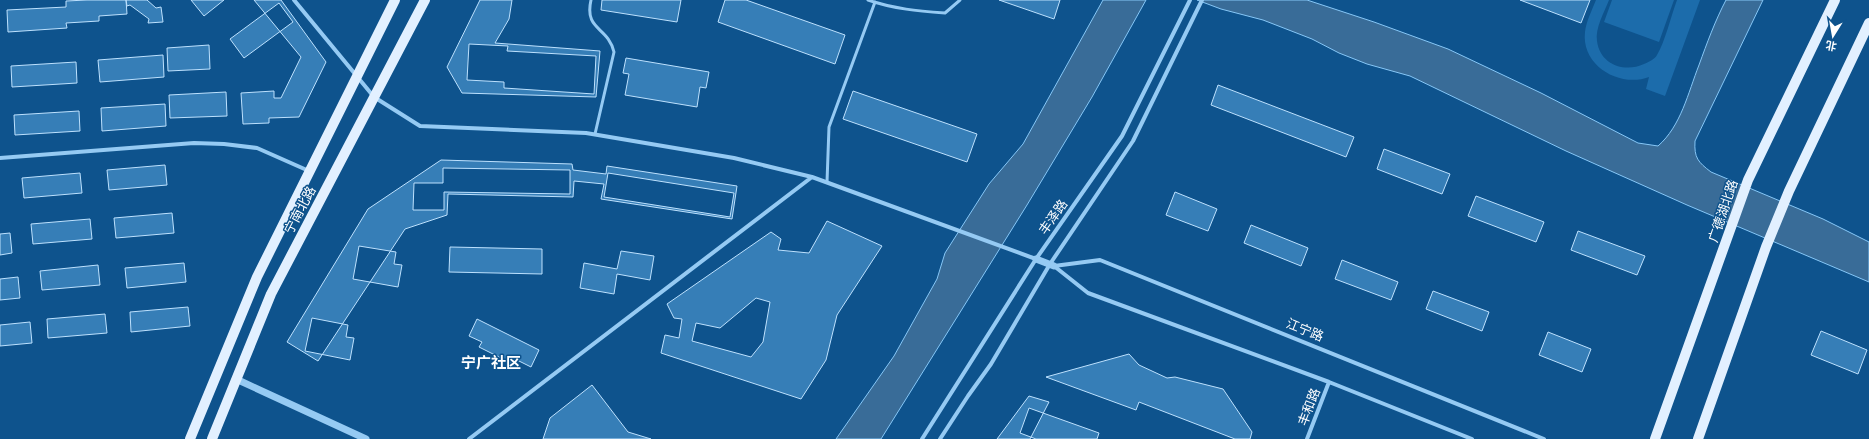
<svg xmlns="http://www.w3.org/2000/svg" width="1869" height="439" font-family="'Asap Condensed','Noto Sans SC',sans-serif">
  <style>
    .green { fill: #1c6cab }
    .water { fill: #396c98; stroke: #86c7f7 }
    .building { fill: #367eb7; stroke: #bde1fe; fill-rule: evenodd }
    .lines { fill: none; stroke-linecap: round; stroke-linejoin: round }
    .service { stroke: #95caf3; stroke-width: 3 }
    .minor { stroke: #95caf3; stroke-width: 4 }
    .tertiary { stroke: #95caf3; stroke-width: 7 }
    .primary { stroke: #e2f0ff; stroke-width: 10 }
    .labels { text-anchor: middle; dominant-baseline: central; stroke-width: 3; stroke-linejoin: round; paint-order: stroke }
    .street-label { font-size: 13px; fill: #fff; stroke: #0e538d }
    .quarter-label { font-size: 15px; font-weight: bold; fill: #fff; stroke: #0e538d }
  </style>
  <rect width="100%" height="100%" fill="#0e538d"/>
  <path class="green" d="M1596,0H1609C1604,13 1595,28 1597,41C1600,65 1625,73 1644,64C1649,62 1655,59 1657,55C1665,42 1671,16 1677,0H1700L1665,96L1646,89L1649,77C1620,88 1581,66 1585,32C1586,22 1592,10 1596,0Z
    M1612,0H1674L1659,42L1604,22Z"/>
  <path class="water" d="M1103,0H1146L1092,97L1027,205L881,439H836L894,356L937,279L945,253L989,184L1023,144Z
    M1197,0H1307L1374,22L1448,49L1541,93L1638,143L1658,146C1681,126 1688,93 1699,65C1707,43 1715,21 1726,0H1763L1695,141C1694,158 1698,162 1711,172L1823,219L1869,242V282L1687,205L1566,151L1410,76L1367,64L1339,53L1312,39L1263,20L1221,9Z"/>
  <path class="building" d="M87,0H126L127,14L99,16V21L66,23L67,28L8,32L7,10L66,7V1Z
    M126,0H147L156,8L161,7L163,22L148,23L149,19L130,5L127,6Z
    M191,0H224L204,16Z
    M254,0H281L326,62L299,117L269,118V123L243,124L241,93L274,91V98H281L301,57Z
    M480,0H512L509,19L495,43L600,51L596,97L462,93L447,67Z
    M602,0H681L677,22L601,10Z
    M725,0H746L845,35L835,64L718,22Z
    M999,0H1060L1054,19Z
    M1520,0H1590L1581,23Z
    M279,3L293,22L244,58L230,39Z
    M469,44L508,46L507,51L596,56L594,94L504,88V82L467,80Z
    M209,45L210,69L168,71L167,48Z
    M163,55L164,77L100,82L98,60Z
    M626,58L709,72L706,88L700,87L697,107L625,95L629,74L623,73Z
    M76,62L77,83L12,87L11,66Z
    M1218,85L1354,137L1346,157L1211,105Z
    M853,91L977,134L967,162L843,119Z
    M226,92L227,116L170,118L169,95Z
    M165,104L166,126L102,131L101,108Z
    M79,111L80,131L15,135L14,115Z
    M1384,149L1450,174L1442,194L1377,169Z
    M441,160L572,164L573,170L606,174L607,166L737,186L732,219L601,199L604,184L574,181L573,197L448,194L447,215L405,229L318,361L287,342L368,209Z
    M165,165L167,185L109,190L107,170Z
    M443,168L570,170V194L444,192V210H413L414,183H443Z
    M80,173L82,193L24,198L22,178Z
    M608,173L734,193L730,217L604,197Z
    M1175,192L1217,209L1208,231L1166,215Z
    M1476,196L1544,222L1536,242L1468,216Z
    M172,213L174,233L116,238L114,218Z
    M90,219L92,239L33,244L31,224Z
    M827,221L882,246L837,315L826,360L801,399L661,353L665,335L679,338L682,319L674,318L667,304L771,232L781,239L778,250L809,253ZM756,298L770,302L763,342L751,357L692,341L696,323L720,328Z
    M1251,225L1308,248L1301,266L1244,243Z
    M1578,231L1645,256L1637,275L1571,250Z
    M10,233L12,253L0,255V234Z
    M359,246L396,252L394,264L402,265L398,287L353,279Z
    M450,247L542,249V274L449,272Z
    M621,251L654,256L650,280L617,274L614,294L580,288L584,263L617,269Z
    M1342,260L1398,282L1391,300L1335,279Z
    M184,263L186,282L127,288L125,268Z
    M98,265L100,285L42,290L40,271Z
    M18,277L20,298L0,300V279Z
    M1433,291L1489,312L1482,331L1426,309Z
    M188,307L190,326L131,332L130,312Z
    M105,314L107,333L48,338L47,319Z
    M312,318L348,325L346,337L354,338L350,360L305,351Z
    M477,319L539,350L531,367L517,360L515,365L479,347L482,342L469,336Z
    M30,322L32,343L0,346V325Z
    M1821,331L1867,350L1858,374L1811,355Z
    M1548,332L1591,349L1582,372L1539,355Z
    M1129,354L1139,365L1167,378L1175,377L1223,389L1252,432L1250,439H1235L1139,402L1136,410L1046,377Z
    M592,385L628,432L651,439H543L550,418Z
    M1029,396L1049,402L1030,439H997Z
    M1029,408L1099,433L1097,439H1036L1020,433Z"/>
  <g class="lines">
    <path class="service" d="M591,0C584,31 608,26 614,52L595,134
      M868,0C894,9 918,11 945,13L960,0
      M827,182L829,127L875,2"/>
    <path class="minor" d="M294,0L374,97L420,126L586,133L734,158L812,177L1036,259
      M0,158L194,143L224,144L257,148L309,171
      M1054,266L1100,260L1544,439
      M1054,266L1088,293L1329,382L1472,439
      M469,439L812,177
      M922,439L1036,259L1122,136L1190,0
      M940,439L968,396L991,364L1050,264L1133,141L1202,0
      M1307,439L1329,382"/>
    <path class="tertiary" d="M1036,259L1054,266
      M236,379L366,439"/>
    <path class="primary" d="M190,439L257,277L395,0
      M212,439L271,294L425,0
      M1655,439L1748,180L1835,0
      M1698,439L1766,247L1789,191L1869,23"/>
  </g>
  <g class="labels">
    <g class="street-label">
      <text transform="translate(300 210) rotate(-62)">宁南北路</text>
      <text transform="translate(1723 211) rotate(-71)">广德湖北路</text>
      <text transform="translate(1053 217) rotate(-55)">丰泽路</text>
      <text transform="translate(1305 330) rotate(22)">江宁路</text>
      <text transform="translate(1309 407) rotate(-69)">丰和路</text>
    </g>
    <g class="quarter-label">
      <text x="491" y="362">宁广社区</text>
    </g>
  </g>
  <g transform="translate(1833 36) rotate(191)" stroke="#0e538d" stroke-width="3" paint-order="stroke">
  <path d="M0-3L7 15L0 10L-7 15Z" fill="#ffffff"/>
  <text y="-6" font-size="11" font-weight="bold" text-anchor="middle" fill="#ffffff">北</text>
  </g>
</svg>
